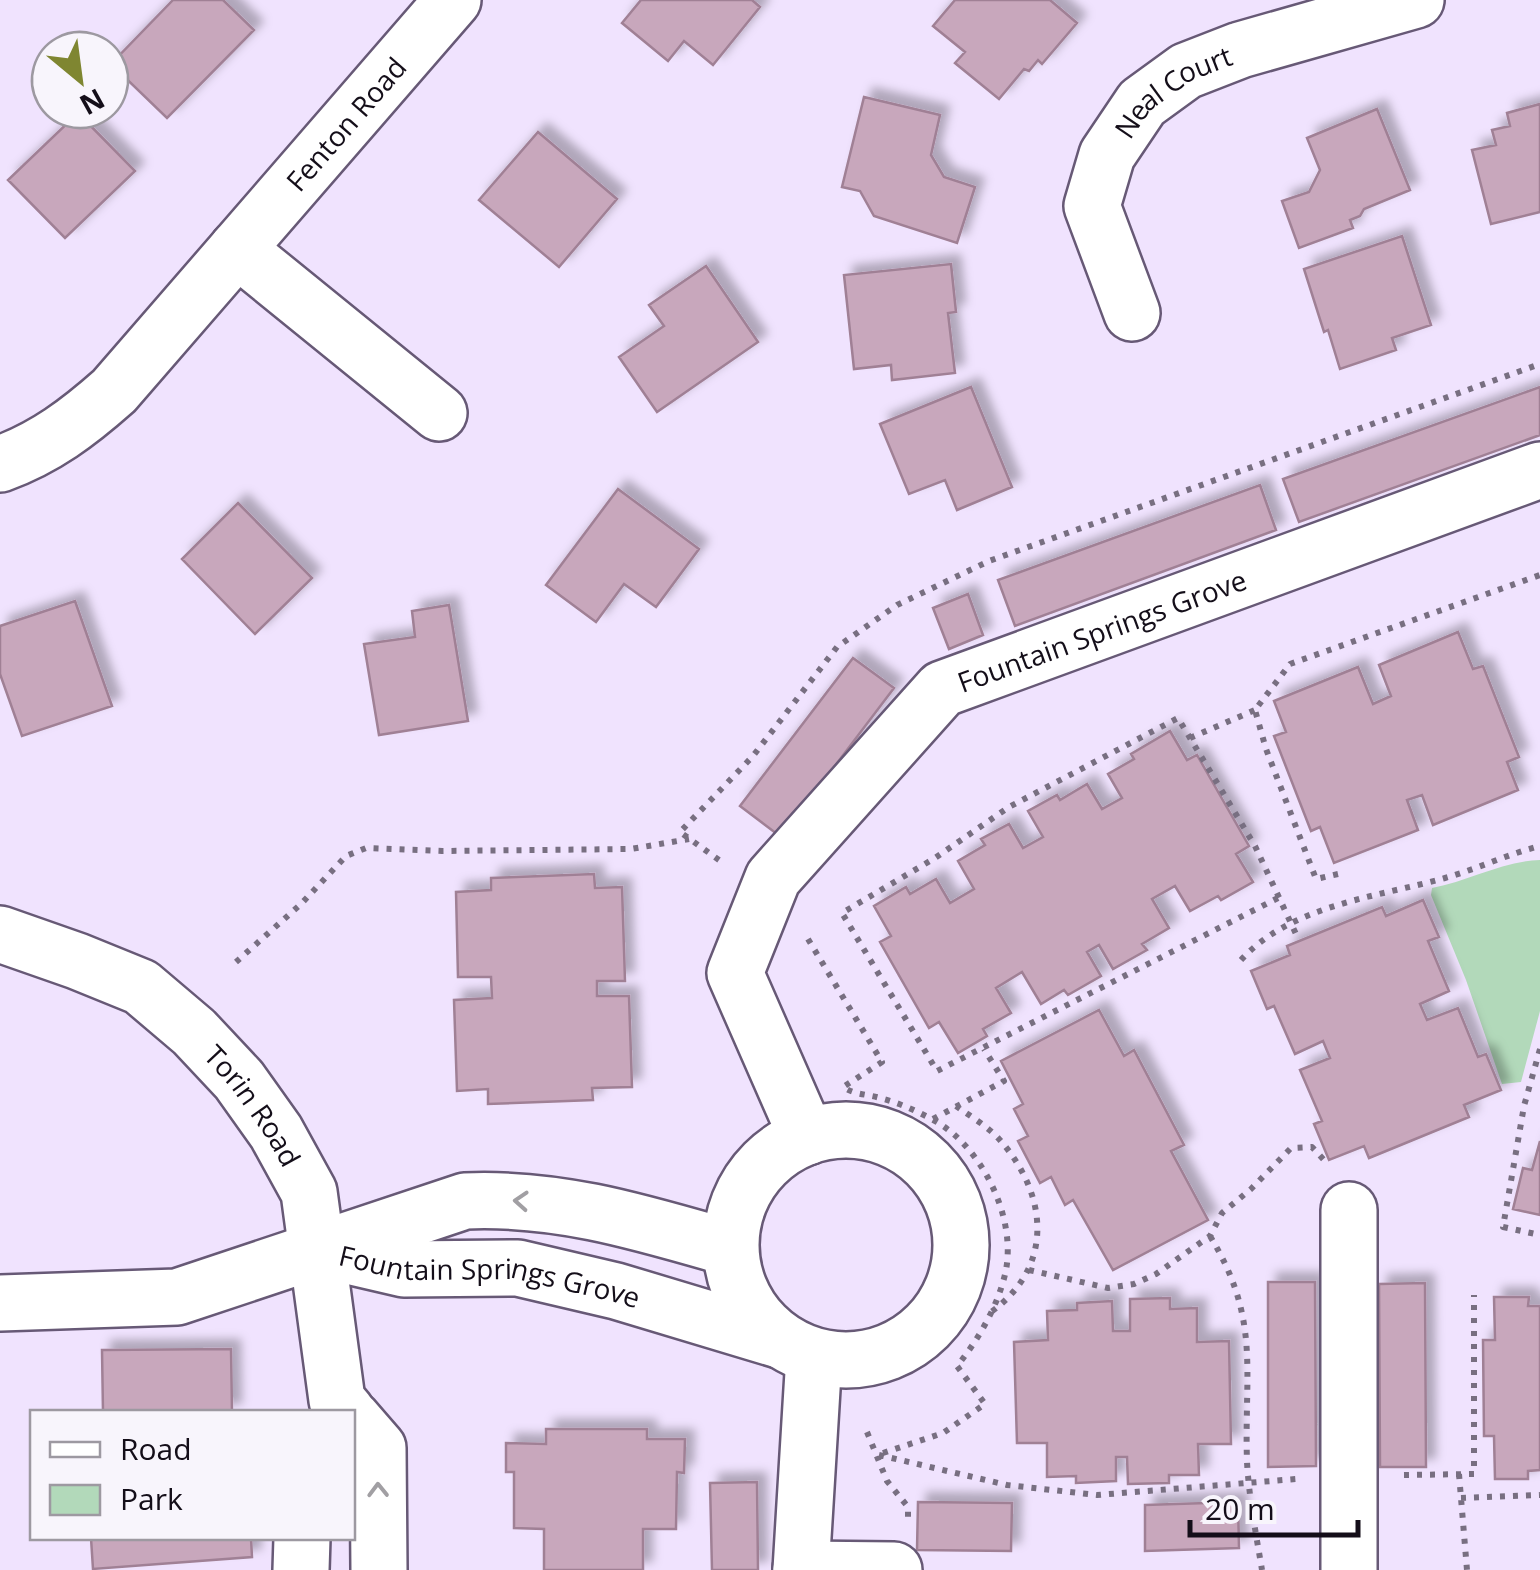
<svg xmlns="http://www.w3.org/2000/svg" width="1540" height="1570" font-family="'Open Sans',sans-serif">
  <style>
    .green { fill: #b2d9ba }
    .building { fill: #c8a7bc; stroke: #a08095; stroke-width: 2.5; filter: url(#shadow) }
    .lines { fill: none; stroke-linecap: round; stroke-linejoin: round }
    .minor-casing { stroke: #675976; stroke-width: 60 }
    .path { stroke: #786f81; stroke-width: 6; stroke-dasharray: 5 8; stroke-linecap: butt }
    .minor { stroke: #fff; stroke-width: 55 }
    .oneway { stroke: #a19fa3 }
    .labels { text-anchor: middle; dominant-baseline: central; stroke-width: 10; stroke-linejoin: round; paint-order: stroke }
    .street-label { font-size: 28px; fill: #140e19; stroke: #f8f5fc }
  </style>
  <defs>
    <filter id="shadow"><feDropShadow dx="9" dy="-9" stdDeviation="5" flood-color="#0004"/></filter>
  </defs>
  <rect width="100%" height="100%" fill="#f0e3fe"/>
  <path class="green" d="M1540,860V1011L1521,1082L1502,1084L1466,980L1431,895L1432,888C1469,881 1503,861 1540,860Z"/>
  <path class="building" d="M173,0H223L254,30L167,118L111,64Z
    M641,0H752L760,7L713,65L684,41L668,61L622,23Z
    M955,0H1050L1077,23L1042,64L1038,60L1029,71L1024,69L999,99L955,63L965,52L933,26Z
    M864,97L940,115L931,155L944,177L975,187L957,243L874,216L860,191L842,187Z
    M1540,104V212L1491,224L1472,150L1496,145L1492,130L1510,126L1507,113Z
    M1377,109L1410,190L1364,209L1360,216L1350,220L1353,228L1299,248L1282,201L1309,192L1320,170L1307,138Z
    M78,113L135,171L65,238L8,180Z
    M538,132L617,199L559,267L479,200Z
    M1402,236L1431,325L1392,338L1396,350L1340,369L1328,330L1324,332L1304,269Z
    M951,264L956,312L948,313L955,373L892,380L891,365L854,369L844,275Z
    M706,266L758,342L657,412L619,357L664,326L649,305Z
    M971,387L1012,487L957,510L945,480L909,494L880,424Z
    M1540,387V435L1299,522L1283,479Z
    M1260,485L1276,530L1015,626L998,580Z
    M618,489L699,549L656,607L624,584L596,622L546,585Z
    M238,503L312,578L255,634L182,559Z
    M968,594L983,635L949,649L933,608Z
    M75,601L112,706L22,736L0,674V626Z
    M449,605L468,721L379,735L364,644L415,637L412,611Z
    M1458,632L1473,669L1483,666L1519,757L1507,762L1518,790L1433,825L1422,795L1407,800L1418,830L1334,863L1320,827L1311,831L1274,736L1286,732L1274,701L1358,667L1373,704L1391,696L1379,665Z
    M853,658L894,688L781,837L740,806Z
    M1170,731L1187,760L1197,755L1249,846L1236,854L1253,882L1221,900L1218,896L1190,911L1175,886L1152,899L1169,928L1142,944L1147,950L1113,969L1099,945L1087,952L1101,976L1068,995L1064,990L1041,1004L1022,972L996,988L1011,1013L983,1029L987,1036L958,1053L939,1022L929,1028L880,942L891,936L874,906L906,887L910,894L936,879L950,903L974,889L958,861L985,845L981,839L1009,824L1023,848L1043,837L1028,811L1057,795L1060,800L1087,784L1102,809L1122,798L1108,774L1134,759L1131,754Z
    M594,874L595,888L622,887L625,981H597V996H629L632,1087L592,1088L593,1100L488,1104V1089L457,1091L454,1000L492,998L491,977H458L456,892L491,890V878Z
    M1423,900L1439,937L1428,941L1449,991L1420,1004L1427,1020L1458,1008L1478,1057L1486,1054L1501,1090L1464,1105L1469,1117L1369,1158L1364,1146L1329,1160L1314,1124L1322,1121L1300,1070L1330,1058L1323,1041L1295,1054L1274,1006L1267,1009L1251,971L1290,955L1287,946L1382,907L1386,916Z
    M1099,1010L1124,1056L1134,1050L1184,1145L1171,1151L1208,1220L1113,1270L1073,1200L1065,1205L1051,1177L1040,1183L1018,1141L1028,1136L1014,1109L1023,1104L1001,1061Z
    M1540,1141V1215L1513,1209L1523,1168L1532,1170Z
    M1268,1282H1315L1316,1466L1268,1467Z
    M1425,1283L1426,1467H1380L1379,1284Z
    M1494,1297H1529L1528,1306H1540V1470L1528,1471V1479H1495L1494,1436H1484L1483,1340H1495Z
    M1170,1298V1309L1197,1308V1342L1229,1341L1231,1444H1198L1199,1475H1169V1483L1128,1484L1127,1457H1116V1481L1076,1483V1476L1047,1477V1443H1017L1014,1342L1048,1340L1047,1311L1077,1310V1303L1112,1301L1113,1331H1130V1299Z
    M231,1349L232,1412H103L102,1350Z
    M546,1429H647V1439H685L684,1473L677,1472L676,1529H643V1570H544V1529L514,1528V1472H506V1443L546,1444Z
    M757,1482L758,1570H712L710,1483Z
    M918,1502L1012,1503L1011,1551L917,1550Z
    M1238,1502L1239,1548L1145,1551V1505Z
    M91,1538H251L252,1557L93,1569Z"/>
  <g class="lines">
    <g class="minor-casing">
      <g id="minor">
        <path d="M237,249L439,413"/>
        <path id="s1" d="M1132,313L1092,206L1107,155L1142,103L1186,71L1240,50L1416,0"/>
        <path id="s2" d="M0,464C45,448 79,422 114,391L453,0"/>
        <path id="s3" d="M0,934L77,961L141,987L194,1032L239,1080L276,1132L309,1192L337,1400L347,1412"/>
        <circle cx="846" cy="1245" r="115"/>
        <path id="s4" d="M807,1137L735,973L773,878L942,689L1540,470"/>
        <path d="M1349,1210V1570"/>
        <path id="s5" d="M318,1249L404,1269L518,1268L616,1291L779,1340"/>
        <path d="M0,1303L177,1297L465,1201C559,1197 640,1222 730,1248"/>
        <path d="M352,1418L378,1448L379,1570"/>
        <path d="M801,1569L894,1570"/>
        <path d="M301,1570L302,1538"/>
        <path d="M801,1570L814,1356"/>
      </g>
    </g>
    <path class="path" d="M1190,738L1255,710
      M719,860L680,832L753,756L837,647L897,605L989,561L1540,364
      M1338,874L1316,879L1266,749L1255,710L1290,664L1540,575
      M1278,898L937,1071L842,913L935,858L1009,807L1178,718L1255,846L1296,934
      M808,939L882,1062L843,1087C855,1095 867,1094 880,1098C900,1103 919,1112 937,1122C982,1149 1016,1216 1006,1270C999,1304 979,1339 957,1366L985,1404L943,1433L877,1455
      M1241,960C1291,905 1377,897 1445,878C1477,869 1508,854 1540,846
      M236,962L301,904L346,856L366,848L442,851L631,849L689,839
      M1540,1049L1524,1106L1503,1227L1540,1235
      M956,1106C970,1116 987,1126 999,1139C1048,1194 1055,1266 991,1312
      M933,1119L1004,1081L984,1049
      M1210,1236C1261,1320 1244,1370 1247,1462C1249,1498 1256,1534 1262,1570
      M1029,1270L1108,1288L1134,1284L1156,1274L1210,1236L1222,1213L1251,1189L1291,1148L1312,1147L1324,1160
      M867,1432L887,1481L908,1507V1519
      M879,1455L1007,1485L1097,1495L1296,1479
      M1459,1474L1467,1570
      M1404,1475L1474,1474V1295
      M1461,1498L1540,1495"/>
    <use href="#minor" class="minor"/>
  </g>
  <defs><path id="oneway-chevron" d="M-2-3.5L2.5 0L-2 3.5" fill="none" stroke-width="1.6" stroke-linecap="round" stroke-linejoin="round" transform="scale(2.5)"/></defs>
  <g class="oneway">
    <use href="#oneway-chevron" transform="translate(521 1201) rotate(-176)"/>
    <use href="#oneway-chevron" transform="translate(378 1490) rotate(-91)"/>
  </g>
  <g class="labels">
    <g class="street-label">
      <text stroke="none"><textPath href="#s1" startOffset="262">Neal Court</textPath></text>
      <text stroke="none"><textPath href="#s2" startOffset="490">Fenton Road</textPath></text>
      <text stroke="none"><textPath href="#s4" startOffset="705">Fountain Springs Grove</textPath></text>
      <text stroke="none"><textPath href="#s3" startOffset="315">Torin Road</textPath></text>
      <text stroke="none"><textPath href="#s5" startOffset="175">Fountain Springs Grove</textPath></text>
    </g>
  </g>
  <rect x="30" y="1410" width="325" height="130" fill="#f8f5fc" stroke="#9d99a1" stroke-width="2.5"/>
  <rect x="50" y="1442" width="50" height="15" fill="#ffffff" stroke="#9d99a1" stroke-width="2.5"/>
  <text x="120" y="1460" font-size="30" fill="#140e19">Road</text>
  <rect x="50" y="1485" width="50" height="30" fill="#b2d9ba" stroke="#9d99a1" stroke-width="2.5"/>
  <text x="120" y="1510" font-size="30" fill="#140e19">Park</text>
  <g transform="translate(80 80) rotate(151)"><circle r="48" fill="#f8f5fc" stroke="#9d99a1" stroke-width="2.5"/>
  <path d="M0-8L18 38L0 25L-18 38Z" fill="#7f8631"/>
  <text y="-15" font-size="28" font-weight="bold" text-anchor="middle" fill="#140e19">N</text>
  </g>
  <path d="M1190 1520v15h168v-15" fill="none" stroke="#140e19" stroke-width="5"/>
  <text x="1205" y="1520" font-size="30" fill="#140e19" stroke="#f8f5fc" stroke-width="8" paint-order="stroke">20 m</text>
</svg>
